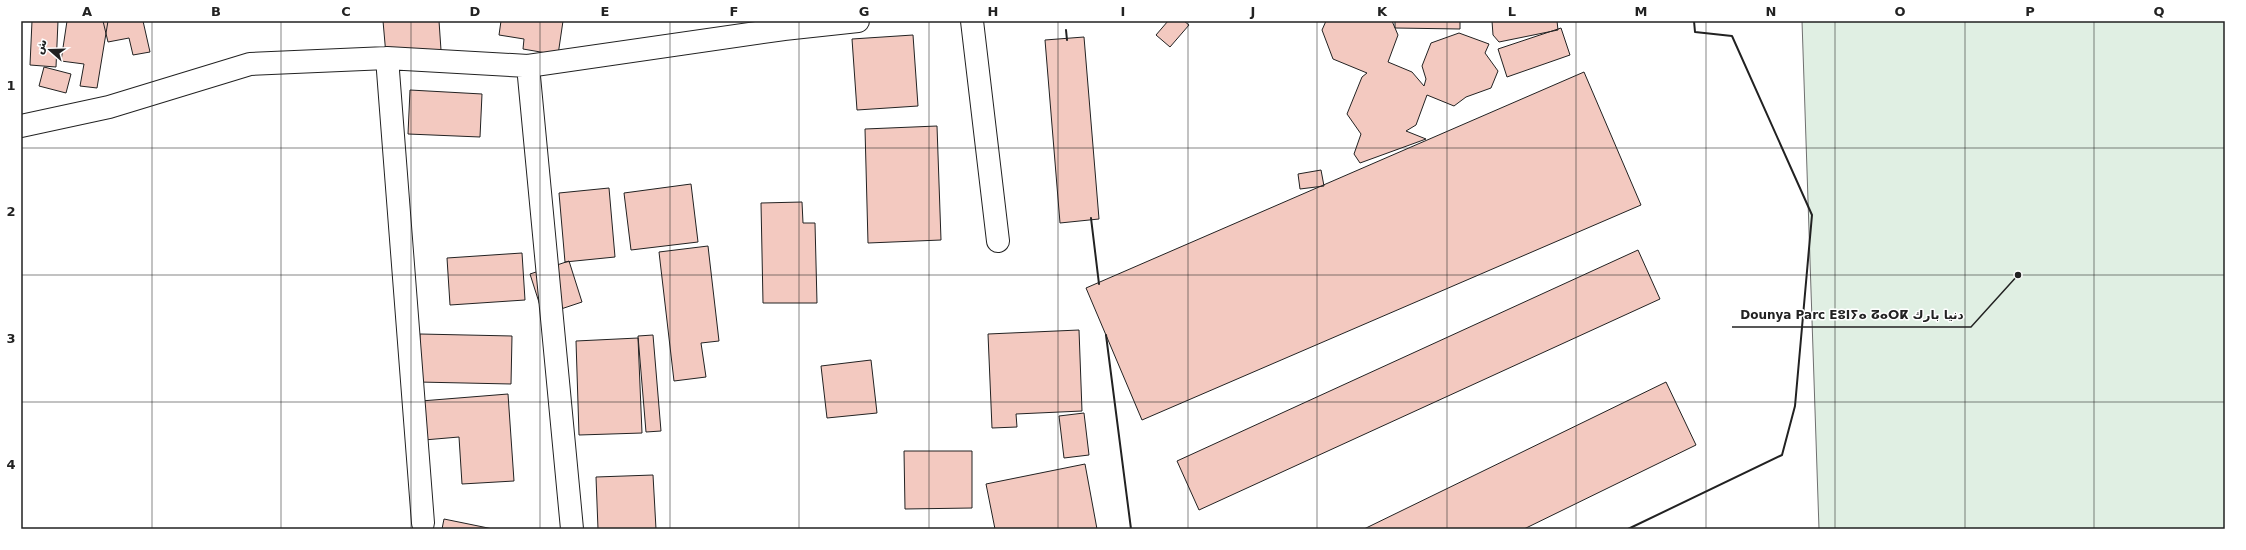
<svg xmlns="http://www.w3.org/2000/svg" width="2246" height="550" font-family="'DejaVu Sans','Noto Sans Arabic','Noto Sans Tifinagh',sans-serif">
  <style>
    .green { fill: #e0efe3; stroke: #6f6f6f }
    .building { fill: #f3c9c0; stroke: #222 }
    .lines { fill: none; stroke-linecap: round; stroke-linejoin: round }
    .minor-casing { stroke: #222; stroke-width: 24 }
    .minor { stroke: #fff; stroke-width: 22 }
    .wall { stroke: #222; stroke-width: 2 }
    .grid { fill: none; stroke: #222; stroke-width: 1; stroke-opacity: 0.55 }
    .leader { fill: none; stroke: #222; stroke-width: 1.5 }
    .callout-dot { fill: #222; stroke: #fff; stroke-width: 1.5 }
    .callout-label { font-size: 12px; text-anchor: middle; font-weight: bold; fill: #222; stroke: #fff; stroke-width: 3; stroke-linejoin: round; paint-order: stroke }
    .neatline { fill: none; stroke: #222; stroke-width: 1.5 }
    .grid-label { font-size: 13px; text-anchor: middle; font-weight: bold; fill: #222 }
  </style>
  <rect width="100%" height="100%" fill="#fff"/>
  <path class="green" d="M1802,21H2225V529H1819Z"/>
  <path class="building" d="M32,21H58L56,67L30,65Z
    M67,21H108L97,88L80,86L84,64L61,61Z
    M103,21H143L150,52L133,55L129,38L108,42Z
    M383,21H439L441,50L386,55Z
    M501,21H563L558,55L523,49L524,39L499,35Z
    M1168,21H1184L1189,25L1170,47L1156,35Z
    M1326,21H1392L1398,35L1388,62L1412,72L1424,86L1426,79L1422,66L1431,43L1459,33L1489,44L1485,53L1498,71L1491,88L1466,97L1454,106L1427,95L1416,125L1406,131L1426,139L1360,163L1354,154L1361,134L1347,114L1362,77L1367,73L1333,59L1322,30Z
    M1395,21H1460V29L1395,28Z
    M1492,21H1557L1558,30L1499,42L1493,35Z
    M1561,28L1570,55L1507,77L1498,49Z
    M913,35L918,106L857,110L852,39Z
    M1084,37L1099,219L1060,223L1045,40Z
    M44,67L71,74L66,93L39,86Z
    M1584,72L1641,205L1142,420L1086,288Z
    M410,90L482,94L480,137L408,134Z
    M937,126L941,240L868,243L865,129Z
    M1321,170L1324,186L1300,189L1298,174Z
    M691,184L698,242L631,250L624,193Z
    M609,188L615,257L565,262L559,193Z
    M802,202L803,223H815L817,303H763L761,203Z
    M708,246L719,341L701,343L706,377L674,381L659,252Z
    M1638,250L1660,299L1199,510L1177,461Z
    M522,253L525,300L450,305L447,258Z
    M569,261L582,302L543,315L530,274Z
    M1079,330L1082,411L1016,414L1017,427L992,428L988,334Z
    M420,334L512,336L511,384L418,382Z
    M653,335L661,431L646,432L638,336Z
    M638,338L642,433L579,435L576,341Z
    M871,360L877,413L827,418L821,366Z
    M1666,382L1696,445L1524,529H1364Z
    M508,394L514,481L462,484L459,437L424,440L421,401Z
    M1084,413L1089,455L1064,458L1059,416Z
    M904,451H972V508L905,509Z
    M1085,464L1097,529H995L986,484Z
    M653,475L656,529H598L596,477Z
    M444,519L493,529H442Z"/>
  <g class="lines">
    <g class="minor-casing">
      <path id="minor" d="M972,21L998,241
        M387,58L423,523
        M528,66L572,529
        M21,126L109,107L250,64L387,58L528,66L784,29L858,21"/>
    </g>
    <use href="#minor" class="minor"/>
    <path class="wall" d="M1066,30L1067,40
      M1091,218L1099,284
      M1106,335L1131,529
      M1628,529L1782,455L1795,406L1812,215L1732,36L1695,32L1694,21"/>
  </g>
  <path class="grid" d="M152,21V529M281,21V529M411,21V529M540,21V529M670,21V529M799,21V529M929,21V529M1058,21V529M1188,21V529M1317,21V529M1447,21V529M1576,21V529M1706,21V529M1835,21V529M1965,21V529M2094,21V529M21,148H2225M21,275H2225M21,402H2225"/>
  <path class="leader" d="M2018 275L1971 327H1732"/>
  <circle class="callout-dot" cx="2018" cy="275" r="4"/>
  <g class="callout-label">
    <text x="1852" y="319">Dounya Parc ⴹⵓⵏⵢⴰ ⵒⴰⵔⴽ دنيا بارك</text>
  </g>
  <rect width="2246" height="550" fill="none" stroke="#ffffff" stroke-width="44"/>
  <g transform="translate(50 50) rotate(290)" stroke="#ffffff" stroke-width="3" paint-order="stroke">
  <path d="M0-3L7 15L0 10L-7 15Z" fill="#222222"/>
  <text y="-6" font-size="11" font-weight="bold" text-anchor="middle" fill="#222222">ش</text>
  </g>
  <rect x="22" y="22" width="2202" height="506" class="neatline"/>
  <g class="grid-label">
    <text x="87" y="16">A</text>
    <text x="216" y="16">B</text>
    <text x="346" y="16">C</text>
    <text x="475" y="16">D</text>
    <text x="605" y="16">E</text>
    <text x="734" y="16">F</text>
    <text x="864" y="16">G</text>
    <text x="993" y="16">H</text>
    <text x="1123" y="16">I</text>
    <text x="1253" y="16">J</text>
    <text x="1382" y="16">K</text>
    <text x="1512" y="16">L</text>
    <text x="1641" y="16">M</text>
    <text x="1771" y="16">N</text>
    <text x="1900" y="16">O</text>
    <text x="2030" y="16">P</text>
    <text x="2159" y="16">Q</text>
    <text x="11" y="90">1</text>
    <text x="11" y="216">2</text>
    <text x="11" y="343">3</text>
    <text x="11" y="469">4</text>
  </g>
</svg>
